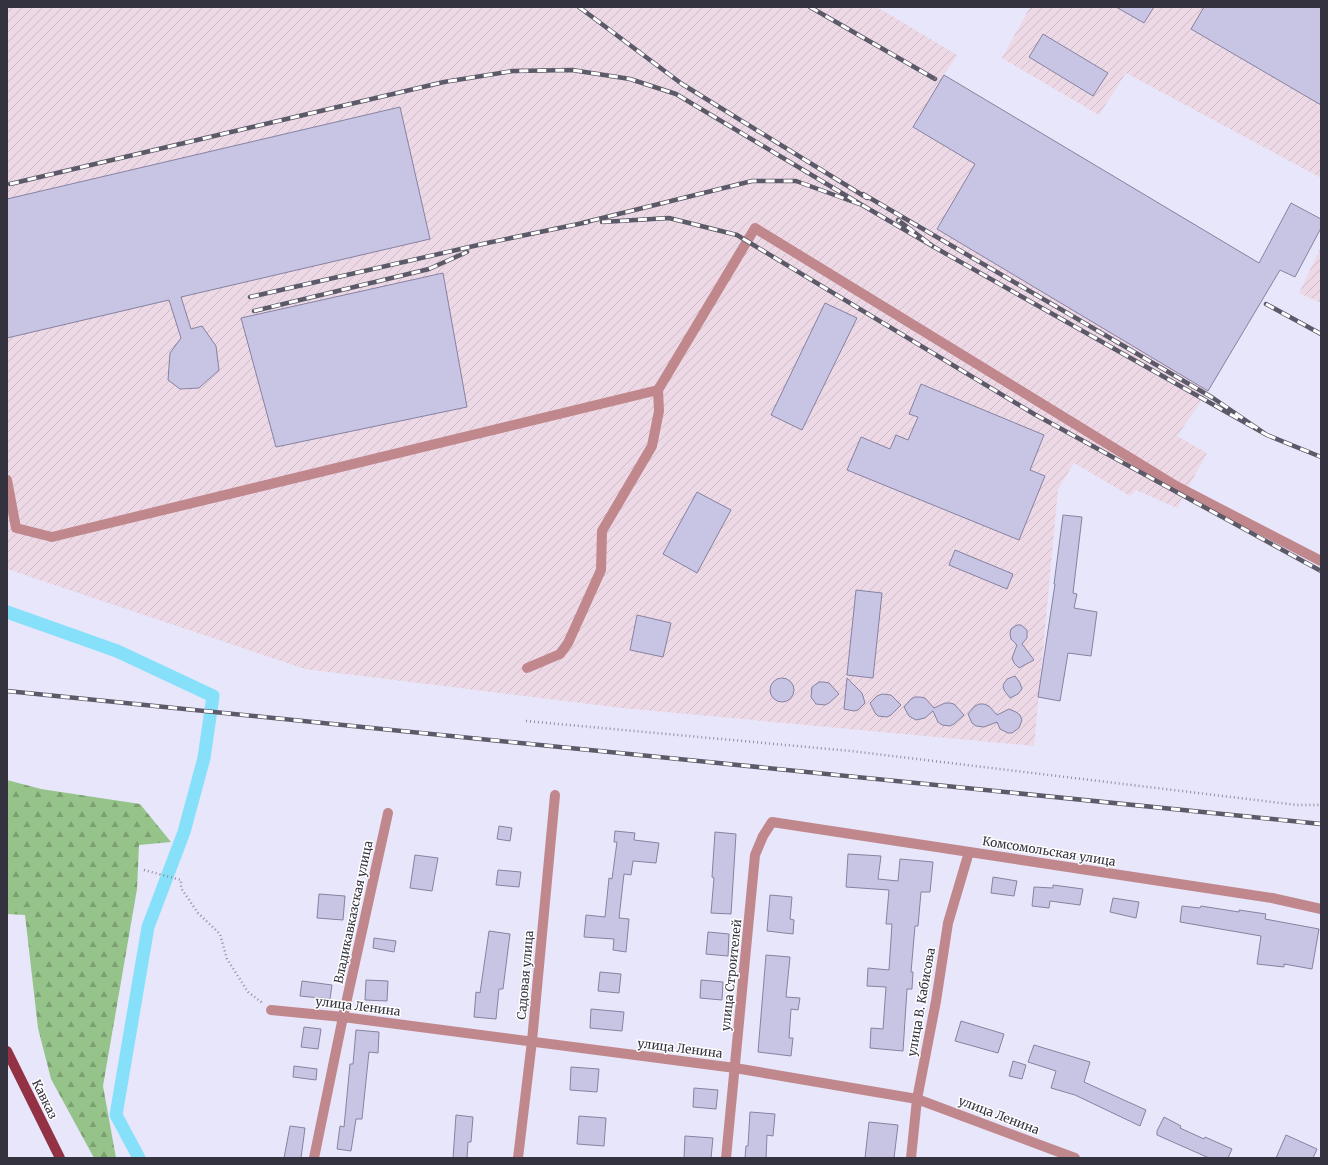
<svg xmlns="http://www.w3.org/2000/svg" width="1328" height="1165" font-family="Merriweather,serif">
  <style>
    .industrial { fill: url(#industrial-furrows) }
    .forest { fill: url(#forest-firs) }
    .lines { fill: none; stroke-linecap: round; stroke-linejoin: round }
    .canal { stroke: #86e0fa; stroke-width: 13 }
    .building { fill: #c8c4e4; stroke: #8682a0 }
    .path { stroke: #908e9f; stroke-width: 2.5; stroke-dasharray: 1 3; stroke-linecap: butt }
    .minor { stroke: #c0888d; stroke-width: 10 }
    .major { stroke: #923244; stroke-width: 10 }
    .rail-casing { stroke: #5c5a68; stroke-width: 4.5 }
    .rail { stroke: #fff; stroke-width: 3; stroke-dasharray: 9; stroke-linecap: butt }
    .labels { text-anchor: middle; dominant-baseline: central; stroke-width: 3; stroke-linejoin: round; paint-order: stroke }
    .street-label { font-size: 12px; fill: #34323f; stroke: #fff }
  </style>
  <defs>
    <pattern id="industrial-furrows" width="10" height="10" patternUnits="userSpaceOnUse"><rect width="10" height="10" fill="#edd8e6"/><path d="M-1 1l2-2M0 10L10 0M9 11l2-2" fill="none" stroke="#ccbac6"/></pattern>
    <pattern id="forest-firs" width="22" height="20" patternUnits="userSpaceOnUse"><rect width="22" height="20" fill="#96c389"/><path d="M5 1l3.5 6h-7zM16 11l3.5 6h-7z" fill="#7b9f71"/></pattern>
  </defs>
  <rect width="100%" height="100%" fill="#e8e6fa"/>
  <path class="industrial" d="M7,7H877L957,55L944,75L1278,274L1208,391L1177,436L1207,453L1177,508L1136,490L1130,496L1074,463L1058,489L1034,746L622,708L305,669L7,569Z
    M1030,7H1321V178L1126,73L1099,115L1002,58Z
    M1321,247V303L1299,293Z"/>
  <path class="forest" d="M7,780L41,789L140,804L171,842L139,845L137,889L103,1086L116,1158H94L51,1079L38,1028L25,915L7,914Z"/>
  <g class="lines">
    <path class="canal" d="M7,612L117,651L213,696L204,758L184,832L148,927L116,1115L139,1158"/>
  </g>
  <path class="building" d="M1116,7H1154L1144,23Z
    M1204,7H1321V105L1191,29Z
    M1043,34L1108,73L1093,96L1029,57Z
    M944,75L1259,263L1291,203L1321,219V228L1295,277L1280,270L1208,391L937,229L975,164L913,127Z
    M400,107L430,239L181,297L191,329L202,326L216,346L219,370L199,388L180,389L168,380L170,353L181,338L169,300L7,338V199Z
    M443,273L467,407L276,447L241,318Z
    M825,303L857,318L802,430L771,415Z
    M921,384L1044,435L1030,470L1045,476L1019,540L847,470L861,437L890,449L896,435L908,440L918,417L909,414Z
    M697,492L731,510L697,573L663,554Z
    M1063,515L1082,517L1073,593L1077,594L1074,608L1097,612L1091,656L1068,653L1060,701L1038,697L1055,584H1054Z
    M955,550L1013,574L1007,589L949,565Z
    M856,590L882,593L873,678L847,675Z
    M637,615L671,623L663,657L630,650Z
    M1017,625H1021L1027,630V638L1022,644L1034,660L1019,668L1014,663L1012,658L1017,645L1011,639L1010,634L1011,629Z
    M1015,676L1020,683L1022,689L1018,694L1010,698L1004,690L1003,685L1007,679Z
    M847,678L862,693L865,703L858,710L854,711L844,709Z
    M770 690a12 12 0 1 1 24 0a12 12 0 1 1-24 0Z
    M819,682H824L829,683L839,694L829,703L825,705L816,704L811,697L812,687Z
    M882,694L891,695L901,705L891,715L887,717L878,716L875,713L870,703L877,696Z
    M915,697H920L925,698L934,708L945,703H950L954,704L964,715L954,724L950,726L942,725L938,722L933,711L925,718L916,720L909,716L904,707L911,699Z
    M979,704H984L989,706L997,715L1009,709L1016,712L1020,715L1022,720L1019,728L1012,733H1008L1000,729L997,722L984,727L976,726L972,723L968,714L975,706Z
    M499,826L512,828L510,841L497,839Z
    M615,831L635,833L634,840L659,843L656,863L633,861L631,875L624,874L619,918L629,919L626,952L613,950L614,939L584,937L586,915L605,917L609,878L612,879L617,842H614Z
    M715,832L736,834L731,914L711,913L714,878L712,877Z
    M848,854L881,856L878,879L898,881L900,859L933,862L930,892H921L918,926H915L911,972H913L912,989H907L903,1051L870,1048L871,1028L883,1029L886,987L867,986L868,968L889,970L892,924H886L889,890L846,887Z
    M415,855L438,858L432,891L410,888Z
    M498,870L521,872L519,887L496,885Z
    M993,877L1017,881L1014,896L991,893Z
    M1053,885L1083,889L1080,905L1050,901L1049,908L1032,906L1034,887L1053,888Z
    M319,894L345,896L343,920L317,918Z
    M770,895L792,897L790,919L794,920L793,934L767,931Z
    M1113,898L1139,902L1136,918L1110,912Z
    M1182,906L1200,908L1201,906L1239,912V910L1266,914L1265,919L1319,929L1312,969L1284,964V967L1257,964L1261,936L1180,922Z
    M489,931L510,934L503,989H499L496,1019L474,1017L476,992L480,993Z
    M708,932L729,934L728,956L706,954Z
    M374,938L396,941L394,952L373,948Z
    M766,955L790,957L786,997L800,998L798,1010L791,1009L789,1038H793L791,1056L758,1052Z
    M600,972L621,974L619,993L598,991Z
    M366,980L388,981L387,1001L365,1000Z
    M701,980L723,982L722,1000L700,998Z
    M302,981L332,985L330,999L300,996Z
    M591,1009L624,1012L622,1031L590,1028Z
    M961,1021L1004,1034L998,1053L955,1041Z
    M304,1027L321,1029L318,1049L301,1047Z
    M356,1030L379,1032L378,1053L369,1052L362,1119H356L351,1151L337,1149L340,1126L344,1127L350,1064H353Z
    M1034,1045L1090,1062L1084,1082L1146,1110L1140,1126L1075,1095L1051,1088L1056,1071L1028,1062Z
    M1013,1061L1026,1065L1022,1079L1009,1076Z
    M294,1066L317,1069L316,1080L293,1077Z
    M571,1067L599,1069L597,1092L570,1090Z
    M694,1088L718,1090L716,1109L693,1107Z
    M750,1112L775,1114L773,1136L767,1135L766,1158H745L746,1146H748Z
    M456,1115L473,1117L471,1142H468L467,1158H453Z
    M579,1116L606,1118L604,1146L577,1144Z
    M1164,1117L1181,1126L1180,1128L1204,1139L1205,1137L1232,1149L1228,1158H1209L1157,1135V1131Z
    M869,1122L898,1125L894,1158H865Z
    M290,1126L305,1128L301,1158H284Z
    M1286,1135L1317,1149L1313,1158H1276Z
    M685,1136L713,1138L711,1158H684Z"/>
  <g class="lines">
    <path class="path" d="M526,721L851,751L1297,805H1321
      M144,870L181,880V888L198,913L220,934L227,959L248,992L264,1004"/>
    <path class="minor" d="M7,480L16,528L52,537L658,390L755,228L1176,486L1321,561
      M527,668L560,654L568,643L601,570L602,531L652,446L659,411L658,390
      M271,1010L343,1017L735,1068L917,1099L1075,1158
      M314,1158L343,1017L388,813
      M518,1158L532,1041L555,795
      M726,1158L755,855L763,836L772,822L1272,898L1321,909
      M911,1158L917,1099L936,1001L948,923L969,852"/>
    <path class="major" d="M7,1051L60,1158"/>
    <g class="rail-casing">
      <path id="rail" d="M579,7L682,84L867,198
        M810,7L935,79
        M10,184L444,82L513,71L572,70L630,79L676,94L862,205L796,181H752L582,223
        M863,194L1213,398L1267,435L934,247
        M862,205L934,247L898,220
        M602,222L669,218L737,235L1034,414L1321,571
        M250,297L487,243L588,222
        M1266,304L1321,334
        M254,311L429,269L467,252
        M1267,435L1321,457
        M7,691L1321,824"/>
    </g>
    <use href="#rail" class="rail"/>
  </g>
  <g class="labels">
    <g class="street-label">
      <text transform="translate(1049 851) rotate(9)">Комсомольская улица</text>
      <text transform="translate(353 912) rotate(-78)">Владикавказская улица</text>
      <text transform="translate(525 975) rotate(-85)">Садовая улица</text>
      <text transform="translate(731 975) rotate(-84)">улица Строителей</text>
      <text transform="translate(921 1002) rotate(-80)">улица В. Кабисова</text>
      <text transform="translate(358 1006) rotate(7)">улица Ленина</text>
      <text transform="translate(680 1048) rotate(7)">улица Ленина</text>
      <text transform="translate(45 1099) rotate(64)">Кавказ</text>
      <text transform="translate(999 1115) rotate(21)">улица Ленина</text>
    </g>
  </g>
  <rect width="1328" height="1165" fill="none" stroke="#34323f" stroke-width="16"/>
</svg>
